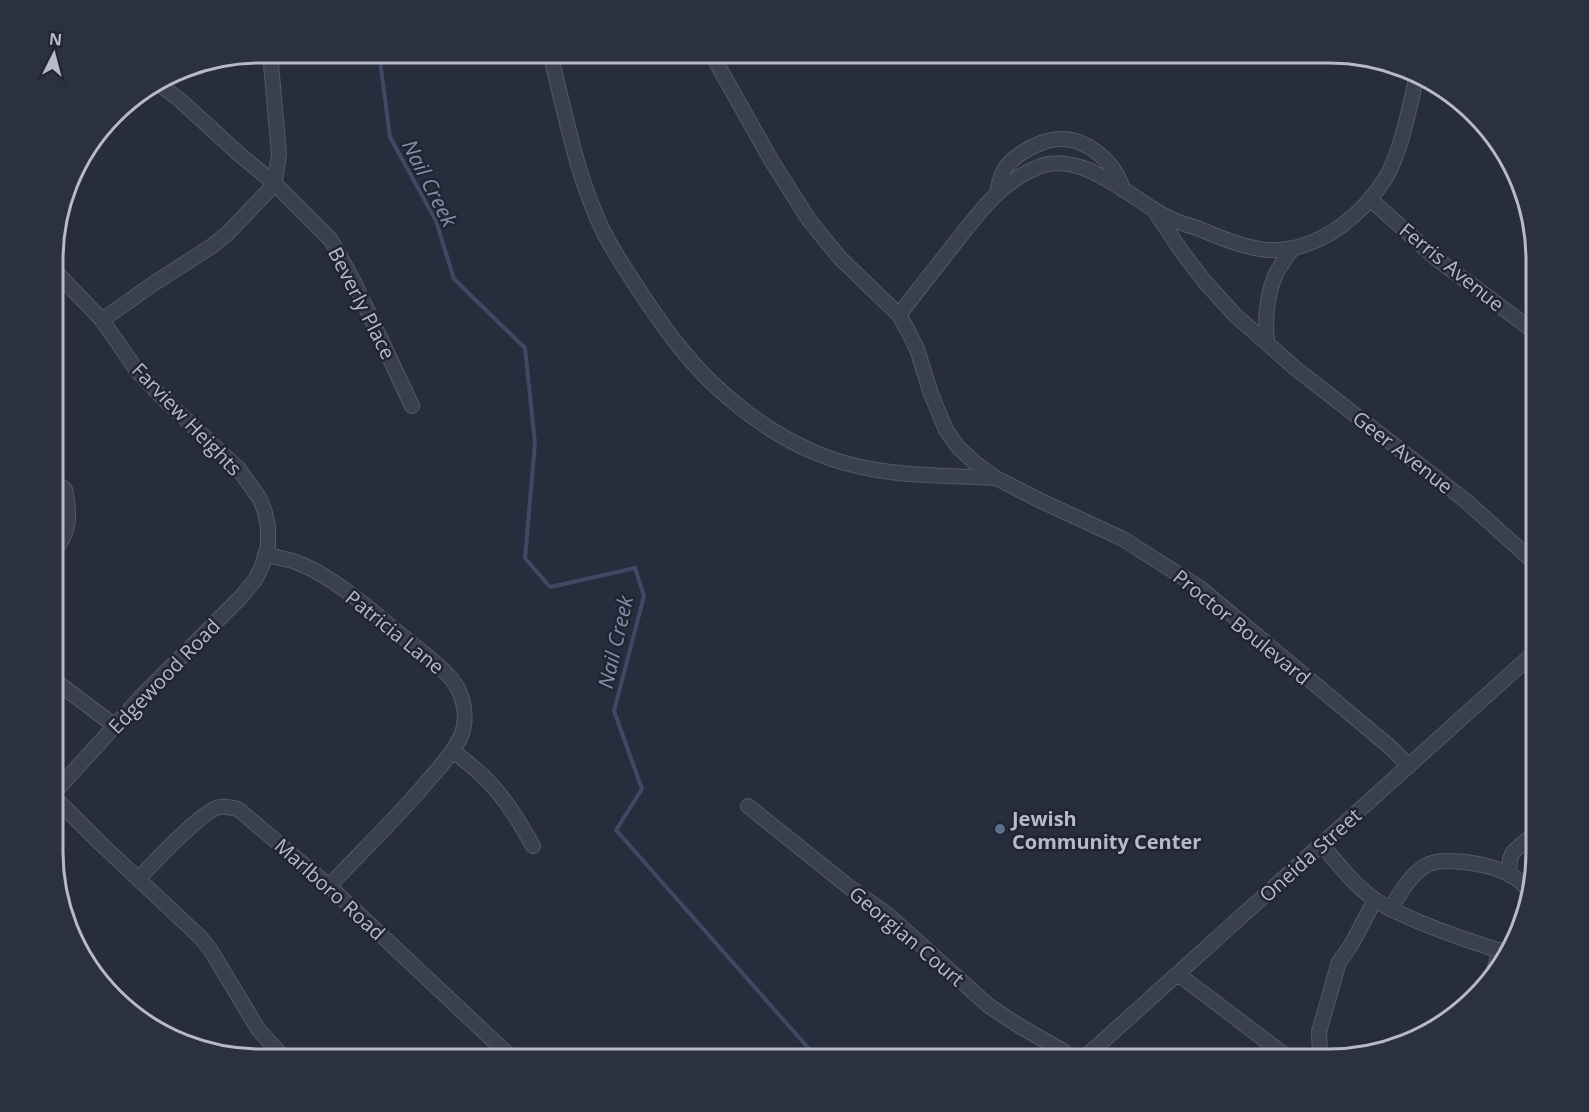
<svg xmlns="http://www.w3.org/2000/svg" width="1589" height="1112" font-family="'Open Sans',sans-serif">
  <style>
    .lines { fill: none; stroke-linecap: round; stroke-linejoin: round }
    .stream { stroke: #3f4964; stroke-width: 4 }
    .minor-casing { stroke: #535865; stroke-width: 16 }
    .minor { stroke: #3b404d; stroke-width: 14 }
    .service-dot { fill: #5c6f8a; stroke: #202532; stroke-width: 2 }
    .labels { text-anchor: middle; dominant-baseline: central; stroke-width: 5; stroke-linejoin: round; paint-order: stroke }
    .street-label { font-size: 20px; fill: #b7bbc8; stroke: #202532 }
    .poi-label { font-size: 20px; font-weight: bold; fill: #b7bbc8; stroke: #202532; text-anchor: start }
    .water-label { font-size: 21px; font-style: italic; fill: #828eac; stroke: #202532 }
    .rim { fill: none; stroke: #b7bbc8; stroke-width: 3 }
  </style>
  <rect width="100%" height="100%" fill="#282d3d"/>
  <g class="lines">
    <path class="stream" d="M379,53L390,137L436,221L454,279L525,348L535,443L525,558L550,587L635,568L644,596L614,711L642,789L616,830L818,1059"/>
    <g class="minor-casing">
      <path id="minor" d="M550,53C565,112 576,175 603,231C617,258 634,283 651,308C660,320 668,333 678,345C715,393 772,438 829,458C881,477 940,475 995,478
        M711,53L771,160L809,220L840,258L899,315L907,329L917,349L931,394L946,430L958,447L975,463L996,478L1041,501L1123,539L1200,588L1390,747L1409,766
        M158,83L181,101L239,154L274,183L331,240L354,282L412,406
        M118,110L129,104L138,95
        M997,193C999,185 1000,174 1006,167C1010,161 1017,156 1023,152C1034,145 1045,140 1058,139C1087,137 1116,163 1123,190
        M1370,199L1437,259L1536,333
        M1156,213L1180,249L1205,282L1235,315L1295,368L1466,501L1536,564
        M54,270L102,320L138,372L168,403L238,468L260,499L265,512L268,527V547L262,566L255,580L240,598L140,698L54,793
        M899,315C916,292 934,270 952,247C978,214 1000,181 1041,166C1084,151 1131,199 1167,217C1177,222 1187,225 1197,228C1221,238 1253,252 1280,250C1324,246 1362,215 1385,179C1401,153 1410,105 1417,75
        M102,320L153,284L212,246L228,233L270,189L275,181L279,154L270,53
        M1267,343C1265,321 1266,297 1275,276C1279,266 1287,257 1293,248
        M54,482L65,489C70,513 71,532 54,551
        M265,554C275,557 286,559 296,562C333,576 371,610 401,635C417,648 452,673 459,691C465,705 467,722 461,736C454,751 443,764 432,776C400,815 363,850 329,886
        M54,680L115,726
        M453,751C464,760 476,769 486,779C506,799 520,823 533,846
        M54,797L99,842L200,937L210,949L258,1029L285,1059
        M748,806L849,887L888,915L989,1006L1021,1027L1063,1051L1072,1059
        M1322,845C1337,863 1357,888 1377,901C1387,908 1399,913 1410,918C1442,932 1475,943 1507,953
        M1509,875L1510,859L1513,852L1536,832
        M139,878C153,864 203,809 220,807C225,806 233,808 238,809L329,886L513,1059
        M1390,909C1400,894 1411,872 1429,864C1452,855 1527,867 1530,898
        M1178,974L1290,1059
        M1491,980L1500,950
        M1083,1059L1536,651
        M1316,1059L1320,1051L1319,1032L1339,962L1351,945L1375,900"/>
    </g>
    <use href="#minor" class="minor"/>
  </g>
  <circle class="service-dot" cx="1000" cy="829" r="6"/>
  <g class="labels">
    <g class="street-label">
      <text transform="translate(1452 267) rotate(39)">Ferris Avenue</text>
      <text transform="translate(362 303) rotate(63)">Beverly Place</text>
      <text transform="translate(187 419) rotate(46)">Farview Heights</text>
      <text transform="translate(1403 452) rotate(38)">Geer Avenue</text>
      <text transform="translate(1242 627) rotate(39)">Proctor Boulevard</text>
      <text transform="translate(395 632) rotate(39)">Patricia Lane</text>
      <text transform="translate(164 676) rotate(-46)">Edgewood Road</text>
      <text transform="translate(1310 855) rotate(-42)">Oneida Street</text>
      <text transform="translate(330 889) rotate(42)">Marlboro Road</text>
      <text transform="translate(907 936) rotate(40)">Georgian Court</text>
    </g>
    <g class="poi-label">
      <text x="1012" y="818">Jewish<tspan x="1012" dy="23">Community Center</tspan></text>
    </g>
    <g class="water-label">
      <text transform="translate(430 183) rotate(63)">Nail Creek</text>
      <text transform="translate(615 642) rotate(-77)">Nail Creek</text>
    </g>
  </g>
  <path d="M0 0H1589V1112H0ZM260 63H1329A197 197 0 0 1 1526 260V852A197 197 0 0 1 1329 1049H260A197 197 0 0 1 63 852V260A197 197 0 0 1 260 63Z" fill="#2c313e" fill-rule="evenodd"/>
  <path class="rim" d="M260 63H1329A197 197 0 0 1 1526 260V852A197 197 0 0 1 1329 1049H260A197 197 0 0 1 63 852V260A197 197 0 0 1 260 63Z"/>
  <g transform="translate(54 54) rotate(6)" stroke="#202532" stroke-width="4.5" paint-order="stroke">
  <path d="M0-4.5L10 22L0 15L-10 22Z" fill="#b7bbc8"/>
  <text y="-9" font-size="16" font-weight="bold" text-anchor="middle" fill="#b7bbc8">N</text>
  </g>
</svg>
